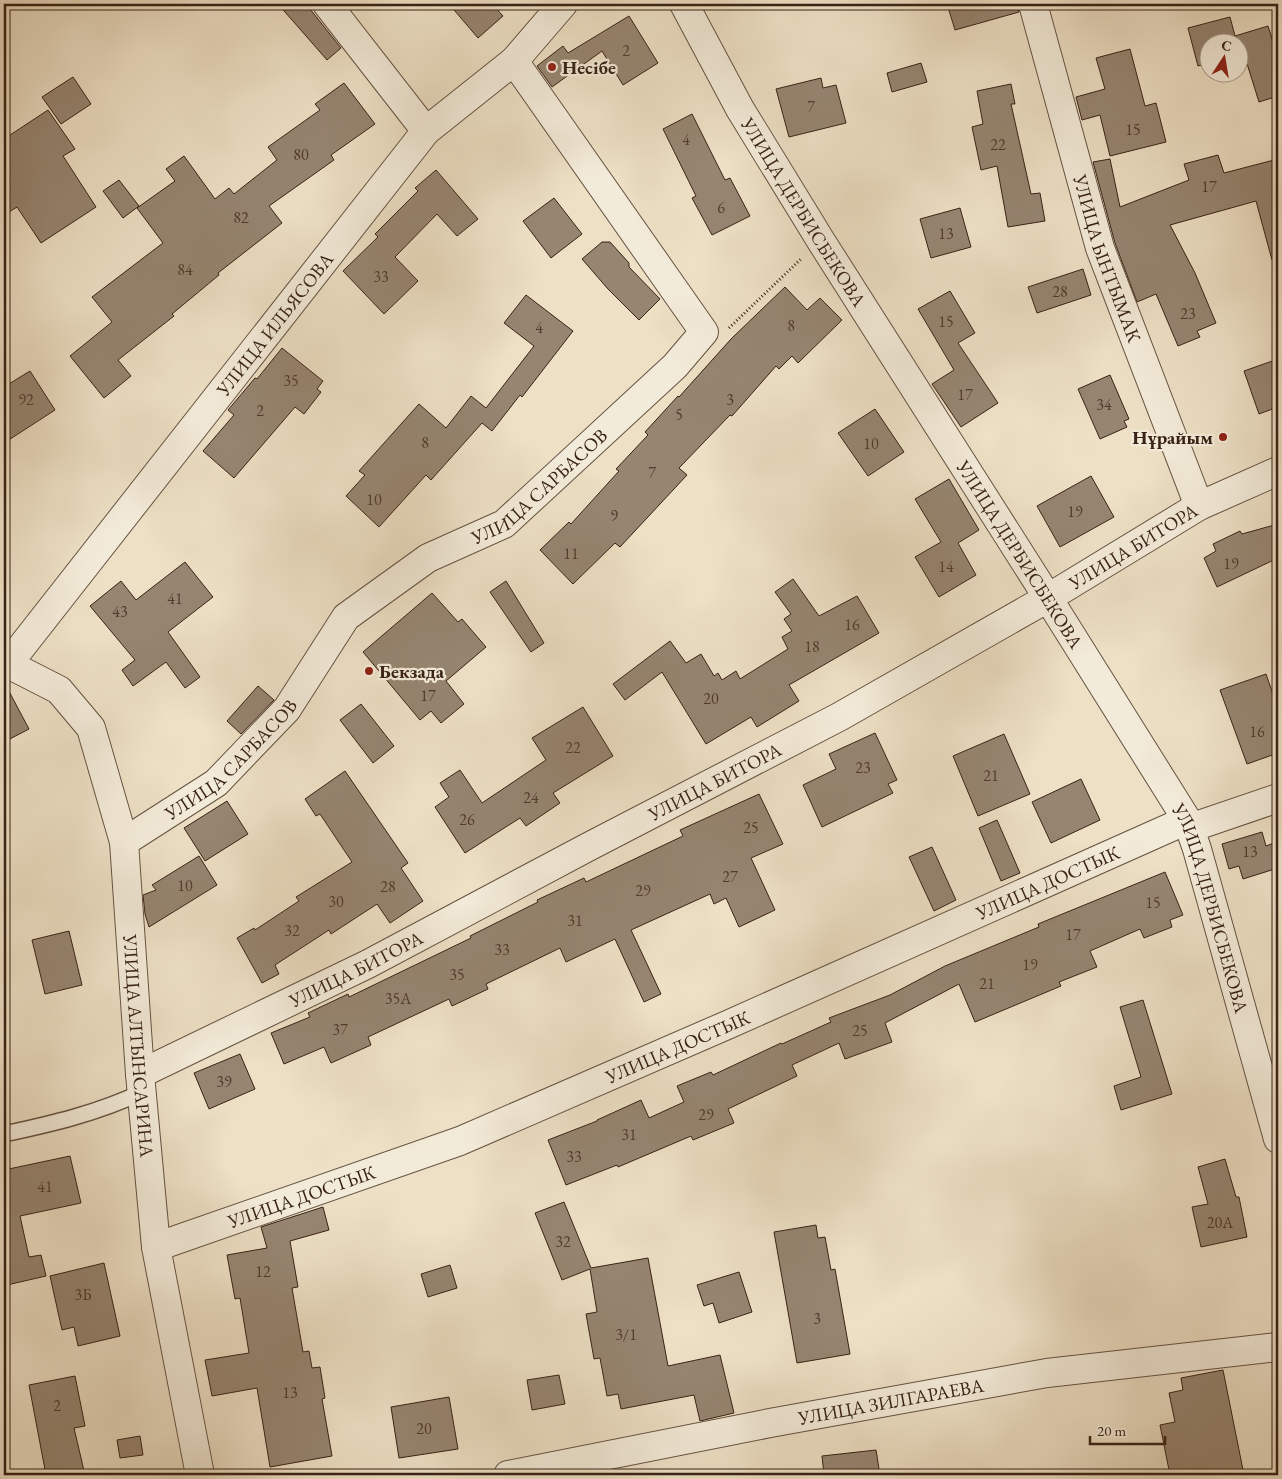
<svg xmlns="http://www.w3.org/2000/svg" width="1282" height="1479" font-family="'EB Garamond',serif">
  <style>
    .building { fill: #968571; stroke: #382216 }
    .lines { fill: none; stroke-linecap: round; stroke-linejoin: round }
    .service-casing { stroke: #655242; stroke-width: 18 }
    .minor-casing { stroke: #655242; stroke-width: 30 }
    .path { stroke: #382216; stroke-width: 3; stroke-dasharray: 1 2.5; stroke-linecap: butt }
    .service { stroke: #f3ebd9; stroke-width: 15 }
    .minor { stroke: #f3ebd9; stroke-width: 28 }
    .poi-dot { fill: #8f2418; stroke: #f3ebd9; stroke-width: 2 }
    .labels { text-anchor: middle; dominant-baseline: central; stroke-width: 4.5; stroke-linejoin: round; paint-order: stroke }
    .number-label { font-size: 16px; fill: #503b2d }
    .poi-label { font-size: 19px; font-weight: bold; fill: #382216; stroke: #f3ebd9; text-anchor: start }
    .street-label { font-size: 19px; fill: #382216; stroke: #f3ebd9 }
  </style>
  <rect width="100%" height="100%" fill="#ede0c5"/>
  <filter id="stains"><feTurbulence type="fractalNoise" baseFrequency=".004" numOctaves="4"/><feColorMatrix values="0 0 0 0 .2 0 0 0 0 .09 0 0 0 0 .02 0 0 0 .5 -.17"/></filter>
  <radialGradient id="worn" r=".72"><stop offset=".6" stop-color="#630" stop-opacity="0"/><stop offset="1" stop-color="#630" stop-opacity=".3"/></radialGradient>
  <path class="building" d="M278,4H306L341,48L327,60Z
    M449,4H492L503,16L478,38Z
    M947,4H1018L1019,12L955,30Z
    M629,16L658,63L623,85L602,51L552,87L537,66L563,46L568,53Z
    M1230,17L1235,36L1268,26L1278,58V96L1259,102L1244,54L1240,55V42H1210V63L1198,66L1188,28Z
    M1130,49L1145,106L1156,103L1166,142L1110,156L1100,115L1082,120L1076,97L1105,89L1096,58Z
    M921,63L927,82L892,92L887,73Z
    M73,77L91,104L61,124L42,97Z
    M821,78L823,88L836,85L846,123L789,137L776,89Z
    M344,83L375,124L331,155L334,160L269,206L282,223L218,273L219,275L172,314L174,316L118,360L131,376L104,398L70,356L112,322L92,297L163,243L137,208L175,181L166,169L184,156L215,199L229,188L234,194L277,160L268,147L320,110L315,104Z
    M1011,84L1015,104H1011L1031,194L1040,193L1045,221L1008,227L997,166L981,170L972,127L983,124L977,91Z
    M48,110L75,149L63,156L96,207L41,243L17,207L4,215V139Z
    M692,114L725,180L730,178L750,216L712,235L692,198L696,196L663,129Z
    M1218,155L1224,173L1278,159V259L1272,260L1256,201L1170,225L1195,273L1216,323L1197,331L1200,337L1178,346L1156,294L1137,302L1115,243L1093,162L1110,159L1120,207L1189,180L1184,164Z
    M436,170L478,219L457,236L437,214L395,257L418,281L384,314L343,271L378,237L375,234L418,191L415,188Z
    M119,180L139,206L123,218L103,191Z
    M554,198L582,234L551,258L523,221Z
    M960,208L971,247L931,258L920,219Z
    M602,242H610L629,263V267L660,299L639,320L608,289L582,259Z
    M1083,269L1091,295L1037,313L1028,287Z
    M785,287L807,310L820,298L842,320L798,363L792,356L779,369L776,366L732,416L730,415L679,468L687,475L620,547L615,543L573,584L540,550L569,522L571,524L619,471L616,469L648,435L645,432L678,396L679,397L731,339Z
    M950,291L975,333L958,343L998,403L961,427L932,384L954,370L918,309Z
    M526,295L573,331L522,397L520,395L492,431L482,423L431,480L426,475L379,527L346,496L365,475L359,471L419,404L446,428L471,396L486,408L534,346L504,323Z
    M282,348L323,381L317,389L321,392L304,414L295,407L234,478L203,451L234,415L228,410L255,378L257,379Z
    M1278,359V407L1259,414L1244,371Z
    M30,371L55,410L4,443V387Z
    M1110,375L1129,419L1124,421L1127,427L1100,439L1078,389Z
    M875,409L904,452L868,476L838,433Z
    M1091,476L1114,517L1060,547L1037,506Z
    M949,479L979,530L958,543L976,575L939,597L915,557L941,542L915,499Z
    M1278,524V558L1217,587L1204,558L1216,551L1213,544L1240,531L1242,534Z
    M185,562L213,597L168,632L200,677L185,688L166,662L133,686L122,670L135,660L90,606L121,581L136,600Z
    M793,579L819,616L857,596L879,633L789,685L799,701L757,727L751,717L706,744L662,672L625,700L613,684L670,641L686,663L701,654L714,676L718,673L722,680L736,671L740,679L788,649L782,637L792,631L784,619L791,614L775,592Z
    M506,581L544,643L531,652L490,592Z
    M432,593L458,622L462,619L486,647L446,681L464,704L441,723L431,711L420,720L363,652Z
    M1266,674L1278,709V753L1247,764L1220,690Z
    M4,682L29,729L4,742Z
    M258,686L274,700L241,734L227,721Z
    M361,704L394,746L373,763L340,720Z
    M583,707L613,756L553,793L560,803L526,826L520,818L465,853L435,807L449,797L440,783L460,770L482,803L546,760L532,738Z
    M875,733L897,780L888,784L893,793L822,827L803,785L836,769L829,754Z
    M1004,734L1030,794L978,816L953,756Z
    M345,771L408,863L401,868L423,901L390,923L377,904L331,934L329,930L275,965L279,974L262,983L237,938L254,928L255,930L299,901L296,897L352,862L320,814L316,816L305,799Z
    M1081,779L1100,820L1051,843L1032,802Z
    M759,794L783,844L751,858L775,910L739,927L726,898L714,904L710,894L631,930L661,994L644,1002L615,939L566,962L560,948L486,984L488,989L452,1006L449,999L368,1037L371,1045L331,1063L324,1047L284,1064L271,1033L310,1017L308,1013L348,994L349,997L471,938L470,936L538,902L537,900L584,878L586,882L683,836L680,830Z
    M227,801L248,834L205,861L184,828Z
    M997,820L1020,873L1001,881L979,828Z
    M1262,832L1266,846L1274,843L1278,857V868L1243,879L1239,866L1229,869L1222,844Z
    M932,847L956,900L934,911L909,857Z
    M199,856L217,885L149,927L145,914L143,895L156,890L152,885Z
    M1165,872L1183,915L1170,920L1172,927L1144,938L1140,929L1090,951L1097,967L1059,982L1061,986L975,1022L959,984L885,1023L892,1042L845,1059L839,1043L792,1065L797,1076L728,1109L734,1123L693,1140L691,1136L618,1167L617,1165L566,1185L548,1140L597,1121V1120L641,1100L649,1118L684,1102L677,1086L711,1072L713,1075L781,1043L782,1044L831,1022L829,1018L890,995L945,966L1039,927L1038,924Z
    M69,931L82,985L45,994L32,940Z
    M1143,1000L1172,1094L1121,1110L1114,1086L1141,1077L1120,1007Z
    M240,1054L255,1089L209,1109L194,1073Z
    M70,1156L81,1203L20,1216L29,1257L41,1255L46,1276L7,1285L4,1270V1170Z
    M1225,1159L1236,1197H1239L1247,1237L1201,1247L1192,1207L1208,1204L1198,1167Z
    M564,1202L591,1268L648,1258L668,1366L720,1355L734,1413L700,1421L694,1395L621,1409L618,1394L607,1396L600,1358L594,1359L586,1314L597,1312L590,1269L562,1280L535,1213Z
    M323,1207L329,1230L290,1241L298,1287L292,1288L303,1352L309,1351L312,1368L320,1367L325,1398L322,1399L332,1456L270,1467L257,1388L212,1396L205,1360L249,1353L240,1298L235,1299L227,1255L267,1248L261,1227Z
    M816,1225L818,1238L825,1237L831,1270L835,1269L850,1354L797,1363L774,1232Z
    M104,1263L120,1336L78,1346L74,1327L62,1330L50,1276Z
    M450,1265L457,1288L428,1297L421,1274Z
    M739,1272L752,1312L719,1323L713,1303L704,1306L697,1285Z
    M1223,1370L1244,1475H1170L1160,1425L1175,1422L1169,1393L1183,1390L1181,1378Z
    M559,1375L565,1404L532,1410L527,1380Z
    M75,1376L85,1426L74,1428L85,1475H46L29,1385Z
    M449,1397L458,1449L399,1458L391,1407Z
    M140,1436L143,1455L120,1458L117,1440Z
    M876,1450L880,1475H824L822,1456Z"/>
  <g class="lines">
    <g class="service-casing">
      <path id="service" d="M4,1134C51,1124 98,1113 142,1092"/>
    </g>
    <g class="minor-casing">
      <g id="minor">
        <path d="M327,4L426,131"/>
        <path id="s1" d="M684,4L740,109L821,241L1048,598L1187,820L1197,849L1278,1139"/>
        <path id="s2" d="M1033,4L1100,248L1199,506"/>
        <path id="s3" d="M4,663L8,664L59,690L91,728L124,842L140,1074L156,1247L200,1475"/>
        <path id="s4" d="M8,664L426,131L514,61L563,4"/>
        <path d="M1190,828L1278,798"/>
        <path id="s5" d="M124,842L216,783L287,709L346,617L428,558L504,524L675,366L704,332L514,61"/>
        <path id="s6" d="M140,1074L368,964L590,846L839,717L1048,598L1199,506L1278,471"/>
        <path id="s7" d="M156,1247L460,1141L725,1026L1187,820"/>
        <path id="s8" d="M508,1475L770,1423L1047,1373L1278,1347"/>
      </g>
    </g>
    <path class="path" d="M729,328L802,258"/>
    <use href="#service" class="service"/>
    <use href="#minor" class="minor"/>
  </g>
  <g class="poi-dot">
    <circle cx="552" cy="67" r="5"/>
    <circle cx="1223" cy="437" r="5"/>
    <circle cx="369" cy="671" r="5"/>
  </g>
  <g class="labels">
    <g class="number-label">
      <text x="626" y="50">2</text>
      <text x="811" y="106">7</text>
      <text x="1133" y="129">15</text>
      <text x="686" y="139">4</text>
      <text x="998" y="144">22</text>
      <text x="301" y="154">80</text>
      <text x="1209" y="186">17</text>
      <text x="721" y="207">6</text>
      <text x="241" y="217">82</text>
      <text x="946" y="233">13</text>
      <text x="185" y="269">84</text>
      <text x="381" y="276">33</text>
      <text x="1060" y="291">28</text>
      <text x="1188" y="313">23</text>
      <text x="946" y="321">15</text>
      <text x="791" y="325">8</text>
      <text x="539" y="327">4</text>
      <text x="291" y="380">35</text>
      <text x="965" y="394">17</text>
      <text x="26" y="399">92</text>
      <text x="730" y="399">3</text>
      <text x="1104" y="404">34</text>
      <text x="260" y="410">2</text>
      <text x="679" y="414">5</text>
      <text x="425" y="442">8</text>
      <text x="871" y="443">10</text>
      <text x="652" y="472">7</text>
      <text x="374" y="499">10</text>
      <text x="1075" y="511">19</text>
      <text x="614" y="515">9</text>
      <text x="571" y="553">11</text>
      <text x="1231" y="563">19</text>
      <text x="946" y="566">14</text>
      <text x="175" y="598">41</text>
      <text x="120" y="611">43</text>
      <text x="852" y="624">16</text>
      <text x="812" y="646">18</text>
      <text x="428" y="695">17</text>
      <text x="711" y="698">20</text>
      <text x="1257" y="731">16</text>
      <text x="573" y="747">22</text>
      <text x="863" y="767">23</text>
      <text x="991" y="775">21</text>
      <text x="531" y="797">24</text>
      <text x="467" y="819">26</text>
      <text x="751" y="827">25</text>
      <text x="1250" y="851">13</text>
      <text x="730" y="876">27</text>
      <text x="185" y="885">10</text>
      <text x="388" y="886">28</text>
      <text x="643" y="890">29</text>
      <text x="336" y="901">30</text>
      <text x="1153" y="902">15</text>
      <text x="575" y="920">31</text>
      <text x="292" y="930">32</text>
      <text x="1073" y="934">17</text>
      <text x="502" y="949">33</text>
      <text x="1030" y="964">19</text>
      <text x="457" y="974">35</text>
      <text x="987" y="983">21</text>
      <text x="398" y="998">35А</text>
      <text x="340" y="1029">37</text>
      <text x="860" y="1030">25</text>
      <text x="224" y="1081">39</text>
      <text x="706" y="1114">29</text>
      <text x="629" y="1134">31</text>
      <text x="574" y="1156">33</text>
      <text x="45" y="1186">41</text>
      <text x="1220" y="1222">20А</text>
      <text x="563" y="1241">32</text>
      <text x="263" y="1271">12</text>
      <text x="83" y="1294">3Б</text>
      <text x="817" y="1318">3</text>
      <text x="626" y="1334">3/1</text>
      <text x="290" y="1392">13</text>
      <text x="57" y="1405">2</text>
      <text x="424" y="1428">20</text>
    </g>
    <g class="poi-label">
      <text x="562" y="67">Несібе</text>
      <text x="1213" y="437" text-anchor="end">Нұрайым</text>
      <text x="379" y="671">Бекзада</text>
    </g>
    <g class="street-label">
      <text stroke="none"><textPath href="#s1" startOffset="240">УЛИЦА ДЕРБИСБЕКОВА</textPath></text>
      <text stroke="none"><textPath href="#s2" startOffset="265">УЛИЦА ЫНТЫМАК</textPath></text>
      <text stroke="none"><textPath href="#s4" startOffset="432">УЛИЦА ИЛЬЯСОВА</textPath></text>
      <text stroke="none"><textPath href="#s5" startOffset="556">УЛИЦА САРБАСОВ</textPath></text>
      <text stroke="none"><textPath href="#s6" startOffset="1125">УЛИЦА БИТОРА</textPath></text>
      <text stroke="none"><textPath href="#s1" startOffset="645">УЛИЦА ДЕРБИСБЕКОВА</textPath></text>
      <text stroke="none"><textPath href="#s5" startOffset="136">УЛИЦА САРБАСОВ</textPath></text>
      <text stroke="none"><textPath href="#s6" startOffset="645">УЛИЦА БИТОРА</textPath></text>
      <text stroke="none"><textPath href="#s7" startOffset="964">УЛИЦА ДОСТЫК</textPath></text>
      <text stroke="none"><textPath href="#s1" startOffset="1050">УЛИЦА ДЕРБИСБЕКОВА</textPath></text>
      <text stroke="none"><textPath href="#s6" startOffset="240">УЛИЦА БИТОРА</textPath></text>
      <text stroke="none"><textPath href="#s3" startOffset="434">УЛИЦА АЛТЫНСАРИНА</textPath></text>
      <text stroke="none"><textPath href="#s7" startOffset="559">УЛИЦА ДОСТЫК</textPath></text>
      <text stroke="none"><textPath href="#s7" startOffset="154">УЛИЦА ДОСТЫК</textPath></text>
      <text stroke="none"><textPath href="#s8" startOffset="390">УЛИЦА ЗИЛГАРАЕВА</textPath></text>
    </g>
  </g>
  <rect width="1282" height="1479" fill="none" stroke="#ede0c5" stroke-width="20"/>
  <rect x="5" y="5" width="1272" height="1469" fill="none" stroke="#382216" stroke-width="2.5"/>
  <rect x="10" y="10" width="1262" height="1459" fill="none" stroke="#382216"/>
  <g transform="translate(1224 58) rotate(12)"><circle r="24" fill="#f3ebd9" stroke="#a89b8b"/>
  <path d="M0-4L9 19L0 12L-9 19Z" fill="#8f2418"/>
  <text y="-8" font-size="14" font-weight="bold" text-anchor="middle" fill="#382216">С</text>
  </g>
  <path d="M1090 1436v8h75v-8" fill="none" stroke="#382216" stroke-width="2.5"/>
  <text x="1097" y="1436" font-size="15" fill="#382216" stroke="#f3ebd9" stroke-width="4" paint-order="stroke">20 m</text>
  <rect width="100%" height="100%" filter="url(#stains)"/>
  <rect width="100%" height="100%" fill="url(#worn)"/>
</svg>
